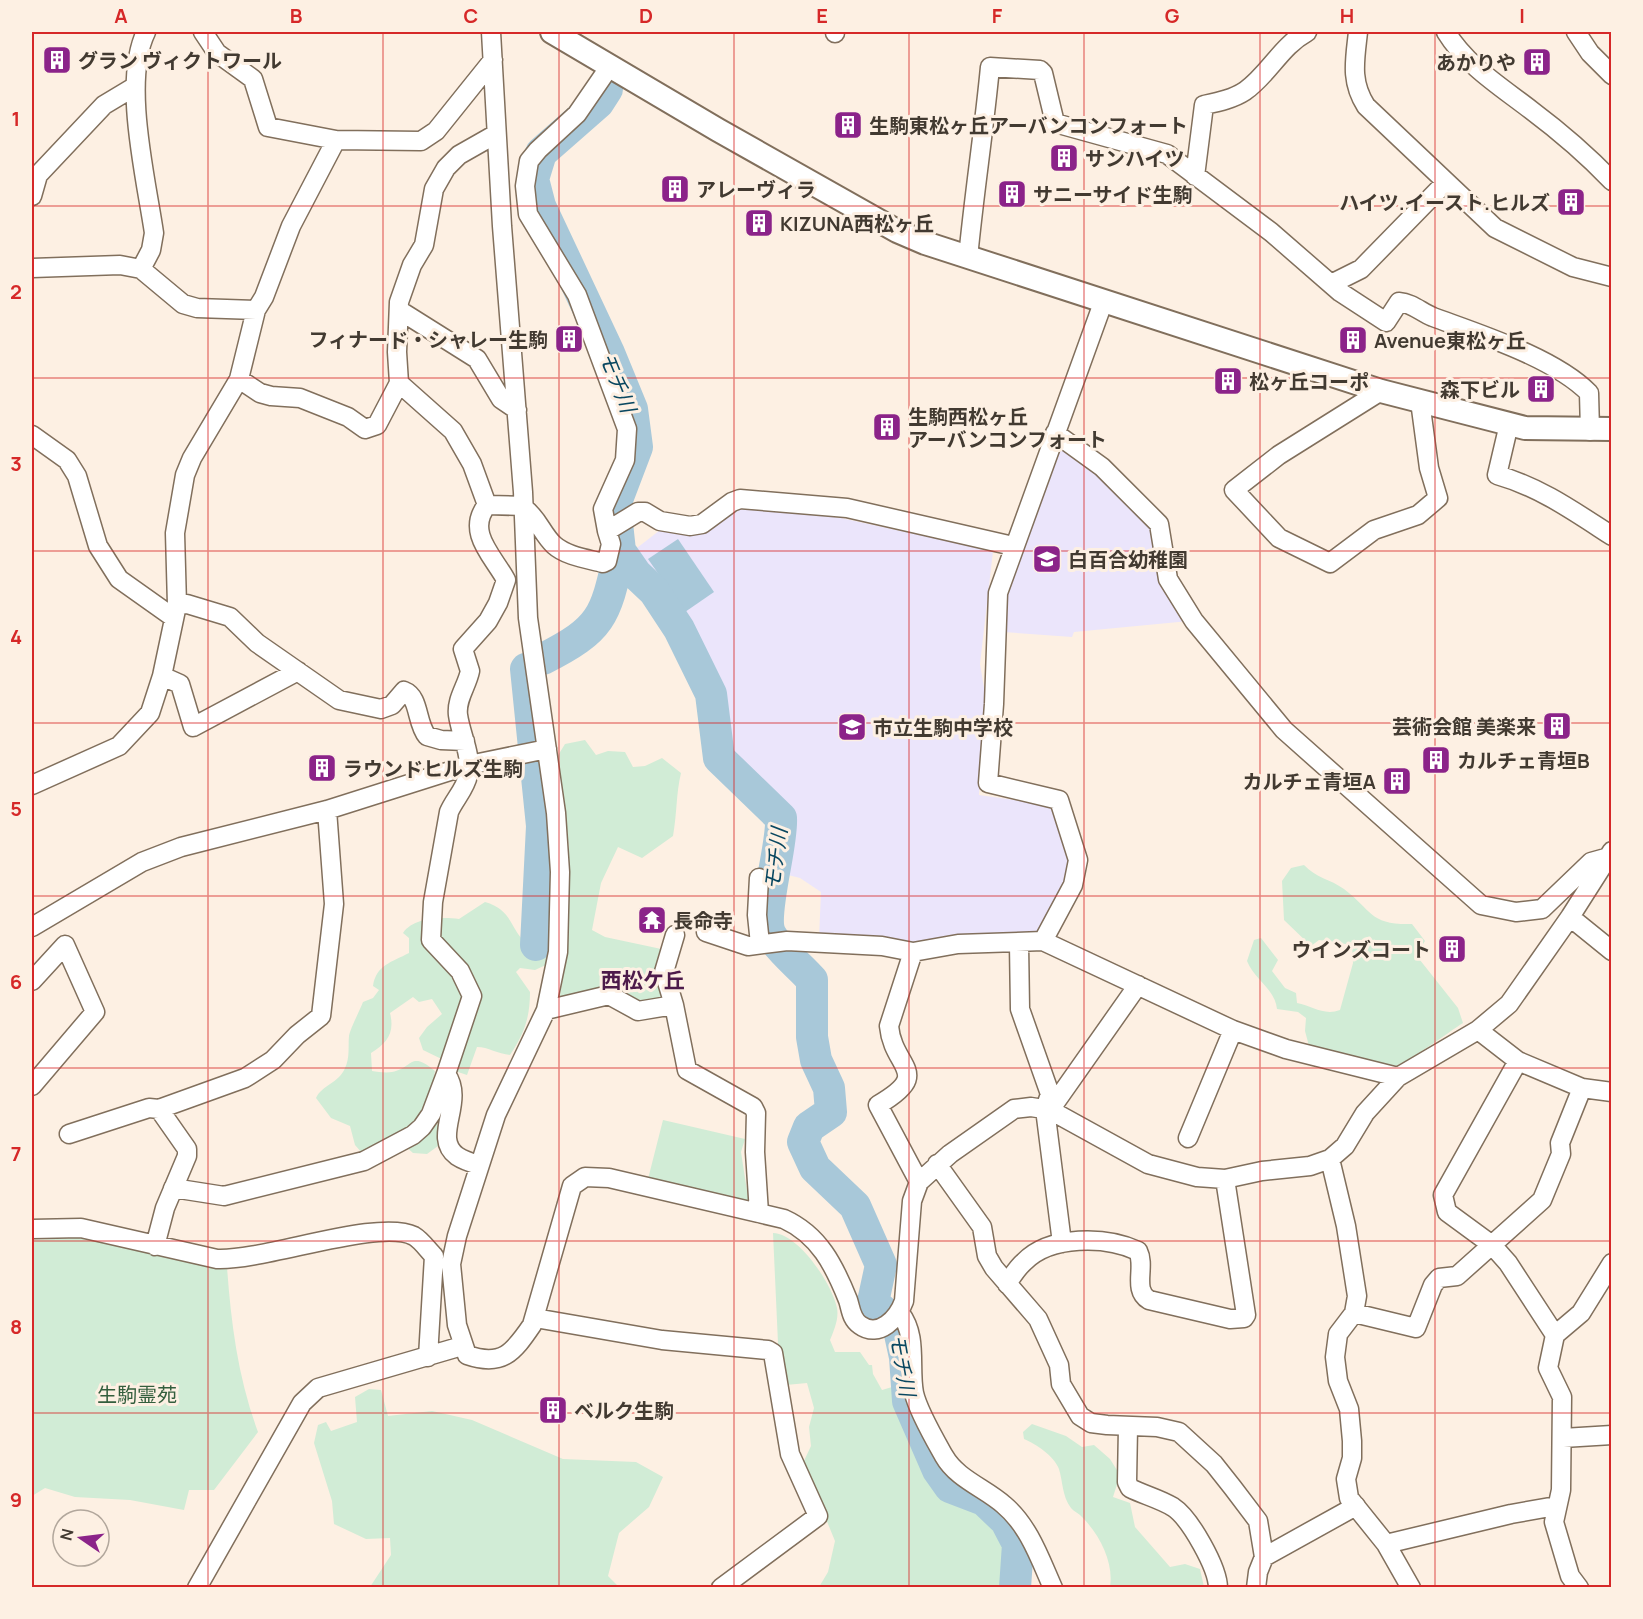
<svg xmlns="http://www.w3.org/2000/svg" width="1643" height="1619" font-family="Manrope,'Noto Sans JP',sans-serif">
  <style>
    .education { fill: #ebe5fb }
    .green { fill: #d1ecd6 }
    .water { fill: #a8c8d9 }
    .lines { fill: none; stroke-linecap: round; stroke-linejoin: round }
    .river { stroke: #a8c8d9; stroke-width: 32 }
    .minor-casing { stroke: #816f5c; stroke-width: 21 }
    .tertiary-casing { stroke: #816f5c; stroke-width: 26 }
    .minor { stroke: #fff; stroke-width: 18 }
    .tertiary { stroke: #fff; stroke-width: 22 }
    .grid { fill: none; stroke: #d62828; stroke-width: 1.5; stroke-opacity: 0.55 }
    .labels { text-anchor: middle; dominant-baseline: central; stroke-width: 6; stroke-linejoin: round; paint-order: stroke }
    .poi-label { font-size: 20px; font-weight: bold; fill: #423a31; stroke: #fdf0e3; text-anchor: start }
    .park-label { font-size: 20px; fill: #335e3d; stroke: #fdf0e3 }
    .water-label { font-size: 21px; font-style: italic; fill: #094760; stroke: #fdf0e3 }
    .neighbourhood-label { font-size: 21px; font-weight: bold; fill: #4d1b4b; stroke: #fdf0e3 }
    .neatline { fill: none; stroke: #d62828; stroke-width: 2 }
    .grid-label { font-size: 20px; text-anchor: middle; font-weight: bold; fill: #d62828 }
  </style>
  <rect width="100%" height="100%" fill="#fdf0e3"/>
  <path class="education" d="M1056,447L1094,466L1154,525L1189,621L1074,632L1072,637L1003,632L1002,608Z
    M742,504L841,518L993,551L980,664L985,694L979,795L1049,805L1069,849L1070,866L1065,881L1034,937L927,945L819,938L821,892L800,878L780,873L787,822L783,813L727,761L715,688L681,619L633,551L664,527Z"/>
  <path class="green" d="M585,740L596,755L608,751L625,752L633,767L645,766L662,758L681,773C676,794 677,814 673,836L642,858L618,847L601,883L592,930L605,937L666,950L665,1002L559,1001L568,948L569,847L557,757L565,744Z
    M1304,865C1316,878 1330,879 1344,889C1373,911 1369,925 1412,924L1425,941L1416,955L1458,1008L1463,1023C1450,1031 1401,1068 1389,1068C1373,1068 1327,1051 1309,1046L1305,1031L1306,1018L1298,1012L1277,1009C1275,989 1254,979 1247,961L1254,940L1261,938L1278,960L1272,971L1285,988L1296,993L1297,1003C1312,1006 1324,1016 1340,1010L1353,963L1352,945L1319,940L1311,946L1284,920L1282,881L1291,868Z
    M485,902C521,912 507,944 544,949L548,964L535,970L520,968L516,972L530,992C530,1018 524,1034 510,1055C498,1054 488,1047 477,1047L467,1075L458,1072L454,1065L423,1050L419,1038L427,1027L442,1014L432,999L419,1002L413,997L390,1013C395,1033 387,1043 371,1053L372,1071C378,1072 386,1073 392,1072C413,1068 410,1050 435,1071L430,1097L439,1130L438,1146L427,1154L413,1153L405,1146L362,1153L355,1145L350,1126L331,1118L316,1098C322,1085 339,1083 345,1068C350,1058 348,1047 349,1036C350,1029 360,1010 363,1002L373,998L379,990L373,986C376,965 392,962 409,953V938L403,933C414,917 442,917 459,919Z
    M663,1120L745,1139L741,1152L749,1204L648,1179Z
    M773,1233C799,1234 832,1284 837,1308C839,1319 834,1330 830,1340L835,1352H860L869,1365H872L873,1374L882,1390L899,1385L905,1412L940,1488L972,1507L1006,1534L1013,1559L1003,1587H819L828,1572L835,1541L803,1463L811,1446L809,1427L814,1408L807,1383L786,1385L778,1343Z
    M78,1238L227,1267C231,1323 238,1378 258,1432L214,1490H189L184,1510L130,1500L75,1497L45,1488L32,1496V1240Z
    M369,1389L381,1390L388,1416L432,1411L472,1420L563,1459L636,1462L663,1477L649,1507L619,1533L608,1576L619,1587H370L391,1555L390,1538L366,1539L334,1524L332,1501L314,1443L318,1425L326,1422L331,1431L357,1422L355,1397Z
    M1032,1424L1066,1436L1082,1447L1094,1445L1110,1459L1120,1475L1113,1497L1130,1503L1135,1527L1170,1567L1185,1564L1200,1569L1204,1587H1110C1114,1563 1100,1535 1082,1517C1079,1513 1074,1512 1071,1508C1062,1496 1063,1482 1059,1469C1054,1456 1036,1444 1024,1439L1023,1432Z"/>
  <path class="water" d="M678,539L714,592L685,612L648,559Z"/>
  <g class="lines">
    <path class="river" d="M607,89L598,103L541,153L533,179L540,206L609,353L632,409L637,447L615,505L620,551L636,574L654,591L679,629L711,694L719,758L781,818C783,846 760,916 771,935C780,951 800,966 812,980V1037L816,1060L829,1088L831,1112L809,1127L803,1142L815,1168L855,1206L881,1265L873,1302L898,1325L905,1357L908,1401L938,1470L950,1487L984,1500L1006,1521L1018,1544L1015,1588
      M543,659C604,628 605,616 620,551
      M526,669L542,826L536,945"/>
    <g class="minor-casing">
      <path id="minor" d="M203,32L217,53L253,79L268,127L336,140
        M491,32L502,226L523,492L528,618L556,813L560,872L558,952L546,1010L496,1115L457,1236L451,1264L457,1325L467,1355C502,1367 513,1353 532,1325L572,1186L585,1177L609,1178L784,1219C819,1235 834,1265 848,1300C851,1309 851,1319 860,1325C879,1339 898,1318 904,1301L912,1201L919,1182L950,1154L1014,1109L1031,1107L1050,1110L1148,1164L1197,1177L1225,1179L1262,1171L1310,1166L1330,1159L1345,1146L1365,1113L1398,1077L1478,1030L1509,1004L1570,917L1612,851
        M835,32V33
        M1358,32C1355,60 1350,81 1366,106L1495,228L1573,267L1612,277
        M1446,32C1467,66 1500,86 1531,110C1559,131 1588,156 1612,181
        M1576,32L1590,53L1612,75
        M1195,176L1204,105C1218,102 1233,99 1245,91C1269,74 1281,46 1307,32
        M32,196L38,175L104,105L134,87
        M968,258C974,194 984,131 990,67L1040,70L1043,73L1055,123L1167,154L1271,232L1340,292L1386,322L1399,302C1412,303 1421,312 1433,317C1479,334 1555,358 1589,393L1590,431
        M32,268L120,265L141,269L183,304L197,308L256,310
        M141,269L151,250L154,233C146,178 122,81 146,32
        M1333,283L1361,269L1445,183
        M399,310L477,359L501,399L517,410
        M239,379L260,393L271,396L300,398L348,417L365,429L377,425L399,383L397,352L399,302L412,265L424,245L434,189L446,168L459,155L496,134
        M399,383L453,431L472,464L487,505L524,506
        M1381,391L1279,455L1234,490L1279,538L1330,563L1374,530L1418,515L1438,498L1429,468L1420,401
        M1509,424L1497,475C1540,487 1575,512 1612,536
        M1055,433L1102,467L1159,524L1168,579L1194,621L1284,730L1481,905L1516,912L1542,909L1591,862L1609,857
        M32,435L67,460L77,476L98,546L119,579L174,618
        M524,508C538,518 542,534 554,545C566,556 588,559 603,563L607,561L611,544L607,531L638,512H645L660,521L690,526L702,524L732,502L740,499L847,508L1013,546
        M607,531L603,509L625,460L627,429L577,295L528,214L525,186L529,161L538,150L577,114L610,66
        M177,605L187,604L230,617L257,643L339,700L381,709L392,705L404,691C420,697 416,723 427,736L441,740L465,741
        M162,676L180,684L193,727L298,671
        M32,785L119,746L150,713L162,676L177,605L175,533L185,475L192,458L239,379L256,310L264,297L291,226L336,140L421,141L436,131L493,60
        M759,878L757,915L760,944
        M1570,917L1612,951
        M32,927L142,862L181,847L327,810L469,765L547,749
        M706,932L748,946L787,941L882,946L913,952L958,944L1043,941L1233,1030L1286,1049L1398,1077
        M675,935L664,972L674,1005L687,1070L753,1107L756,1113L755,1152L759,1213
        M1043,941L1073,885L1078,860L1059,800L988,783L994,704L998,593L1104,300
        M1019,944L1020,1009L1050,1094L1045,1109L1062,1243
        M913,952L889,1026C893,1069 934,1072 878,1105L919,1182
        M32,981L65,945L95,1012L32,1086
        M546,1010L609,995L638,1011L674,1005
        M1478,1030L1518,1061L1582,1088L1612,1092
        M1518,1061L1443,1195L1447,1212L1492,1245L1508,1263L1555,1335
        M446,1074L472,996L460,971L431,940L433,902L449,812C454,800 466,788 468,775C472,754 461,736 458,715C456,699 467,686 470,671L463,649L488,621L498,603L506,580C494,557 465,532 487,505
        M1050,1110L1138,985
        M69,1134L149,1108L159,1109L245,1078L273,1060L297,1035L321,1016L334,904L327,810
        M1188,1138L1233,1030
        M1330,1159L1346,1226L1357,1296L1354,1313L1338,1334L1335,1357L1338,1381L1349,1409L1352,1441V1458L1346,1479L1349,1498L1386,1544L1411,1588
        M937,1164L982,1227L987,1256L994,1268L1038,1319L1059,1365L1061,1384L1080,1416L1091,1423L1107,1425L1157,1427L1179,1432L1214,1464L1233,1488L1258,1521L1264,1557L1258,1572L1256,1588
        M173,1188L224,1196L364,1161L413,1135L422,1127L431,1114L446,1074C466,1102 431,1137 457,1156C463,1160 472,1163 479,1165
        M32,1229L81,1228L217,1259C265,1261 378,1218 414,1236C421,1240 428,1250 434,1256L428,1357
        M155,1246L165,1208L187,1156V1149L159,1109
        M1007,1284C1012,1276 1017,1268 1024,1262C1050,1235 1106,1236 1138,1251C1146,1267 1132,1290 1149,1300L1230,1319L1244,1318L1246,1315L1225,1179
        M900,1313C918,1336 909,1367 914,1393C918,1411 935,1440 944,1456C957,1479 985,1488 1004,1505C1029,1526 1040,1559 1053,1588
        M1354,1313L1416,1328L1433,1285L1439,1278L1457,1276L1542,1200L1561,1154L1560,1143L1582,1088
        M535,1318L662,1340L768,1350L773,1353L790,1454L818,1516L721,1588
        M1128,1427L1127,1482L1130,1488C1144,1495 1160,1499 1173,1507C1190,1518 1218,1568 1218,1588
        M1563,1438L1612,1435
        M1386,1544L1511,1514L1556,1506
        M1264,1557L1356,1506
        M197,1588L302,1403L318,1388L462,1346
        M1579,1588L1570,1576L1554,1522L1561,1490L1562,1397L1548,1368L1555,1335L1581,1313L1612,1263"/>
    </g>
    <g class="tertiary-casing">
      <path id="tertiary" d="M552,32L718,130L897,231L925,243L1381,391L1525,428L1612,429"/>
    </g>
    <use href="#minor" class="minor"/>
    <use href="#tertiary" class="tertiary"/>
  </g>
  <path class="grid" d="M208,32V1588M383,32V1588M559,32V1588M734,32V1588M909,32V1588M1084,32V1588M1260,32V1588M1435,32V1588M32,206H1612M32,378H1612M32,551H1612M32,723H1612M32,896H1612M32,1068H1612M32,1241H1612M32,1413H1612"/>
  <defs>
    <g id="building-square" transform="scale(1.5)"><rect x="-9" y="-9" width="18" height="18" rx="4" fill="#8b2389" stroke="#fdf0e3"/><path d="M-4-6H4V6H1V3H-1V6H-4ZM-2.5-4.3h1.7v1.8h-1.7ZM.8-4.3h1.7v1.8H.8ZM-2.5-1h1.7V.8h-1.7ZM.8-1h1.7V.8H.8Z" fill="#fff"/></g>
    <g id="school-square" transform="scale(1.5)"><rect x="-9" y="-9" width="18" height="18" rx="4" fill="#8b2389" stroke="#fdf0e3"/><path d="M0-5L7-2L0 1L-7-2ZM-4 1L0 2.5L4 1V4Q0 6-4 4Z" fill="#fff"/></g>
    <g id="temple-square" transform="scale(1.5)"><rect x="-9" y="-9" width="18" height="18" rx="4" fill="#8b2389" stroke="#fdf0e3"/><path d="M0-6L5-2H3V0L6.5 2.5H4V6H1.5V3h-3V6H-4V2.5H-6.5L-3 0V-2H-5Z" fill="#fff"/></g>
  </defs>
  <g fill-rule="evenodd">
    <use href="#building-square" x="57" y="60"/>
    <use href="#building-square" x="1537" y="62"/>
    <use href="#building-square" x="848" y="125"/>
    <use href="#building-square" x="1064" y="158"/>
    <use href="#building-square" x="675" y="189"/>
    <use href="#building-square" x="1012" y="194"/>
    <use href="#building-square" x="1571" y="202"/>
    <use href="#building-square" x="759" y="223"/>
    <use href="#building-square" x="569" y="339"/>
    <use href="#building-square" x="1353" y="340"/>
    <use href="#building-square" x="1228" y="381"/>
    <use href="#building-square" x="1541" y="389"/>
    <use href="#building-square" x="887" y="427"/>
    <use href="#school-square" x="1047" y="559"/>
    <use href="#building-square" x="1557" y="726"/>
    <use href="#school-square" x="852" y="727"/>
    <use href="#building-square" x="1436" y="760"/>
    <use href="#building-square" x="322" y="768"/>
    <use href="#building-square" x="1397" y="781"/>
    <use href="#temple-square" x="652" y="920"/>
    <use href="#building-square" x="1452" y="949"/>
    <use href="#building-square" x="553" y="1410"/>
  </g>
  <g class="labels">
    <g class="poi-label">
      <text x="78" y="60">グラン ヴィクトワール</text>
      <text x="1516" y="62" text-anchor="end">あかりや</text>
      <text x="869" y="125">生駒東松ヶ丘アーバンコンフォート</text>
      <text x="1085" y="158">サンハイツ</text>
      <text x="696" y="189">アレーヴィラ</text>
      <text x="1033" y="194">サニーサイド生駒</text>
      <text x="1550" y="202" text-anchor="end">ハイツ.イースト.ヒルズ</text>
      <text x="780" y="223">KIZUNA西松ヶ丘</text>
      <text x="548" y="339" text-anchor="end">フィナード・シャレー生駒</text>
      <text x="1374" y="340">Avenue東松ヶ丘</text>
      <text x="1249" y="381">松ヶ丘コーポ</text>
      <text x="1520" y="389" text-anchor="end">森下ビル</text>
      <text x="908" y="416">生駒西松ヶ丘<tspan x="908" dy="23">アーバンコンフォート</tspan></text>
      <text x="1068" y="559">白百合幼稚園</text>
      <text x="1536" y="726" text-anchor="end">芸術会館 美楽来</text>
      <text x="873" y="727">市立生駒中学校</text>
      <text x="1457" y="760">カルチェ青垣B</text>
      <text x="343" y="768">ラウンドヒルズ生駒</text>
      <text x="1376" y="781" text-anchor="end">カルチェ青垣A</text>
      <text x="673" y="920">長命寺</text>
      <text x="1431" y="949" text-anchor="end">ウインズコート</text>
      <text x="574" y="1410">ベルク生駒</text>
    </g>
    <g class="park-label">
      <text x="137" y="1394">生駒霊苑</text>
    </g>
    <g class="water-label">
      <text transform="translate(618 382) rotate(68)">モチ川</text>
      <text transform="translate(775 859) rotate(-83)">モチ川</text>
      <text transform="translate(903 1365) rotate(80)">モチ川</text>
    </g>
    <g class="neighbourhood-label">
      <text x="643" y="980">西松ケ丘</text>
    </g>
  </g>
  <rect width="1643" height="1619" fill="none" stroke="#fdf0e3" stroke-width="66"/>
  <g transform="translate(81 1538) rotate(284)"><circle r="28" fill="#fdf0e3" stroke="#b2a79c" stroke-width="1.5"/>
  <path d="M0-4.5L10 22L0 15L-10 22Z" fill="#8b2389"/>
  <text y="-9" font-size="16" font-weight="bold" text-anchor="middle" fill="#423a31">N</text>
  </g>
  <rect x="33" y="33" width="1577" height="1553" class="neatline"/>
  <g class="grid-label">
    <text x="121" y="23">A</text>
    <text x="296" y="23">B</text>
    <text x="471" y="23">C</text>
    <text x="646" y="23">D</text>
    <text x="822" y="23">E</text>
    <text x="997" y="23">F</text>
    <text x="1172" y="23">G</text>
    <text x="1347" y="23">H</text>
    <text x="1522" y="23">I</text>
    <text x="16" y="126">1</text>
    <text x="16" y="299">2</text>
    <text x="16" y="471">3</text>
    <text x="16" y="644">4</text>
    <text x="16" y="816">5</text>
    <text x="16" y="989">6</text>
    <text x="16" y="1161">7</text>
    <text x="16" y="1334">8</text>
    <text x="16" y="1507">9</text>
  </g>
</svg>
